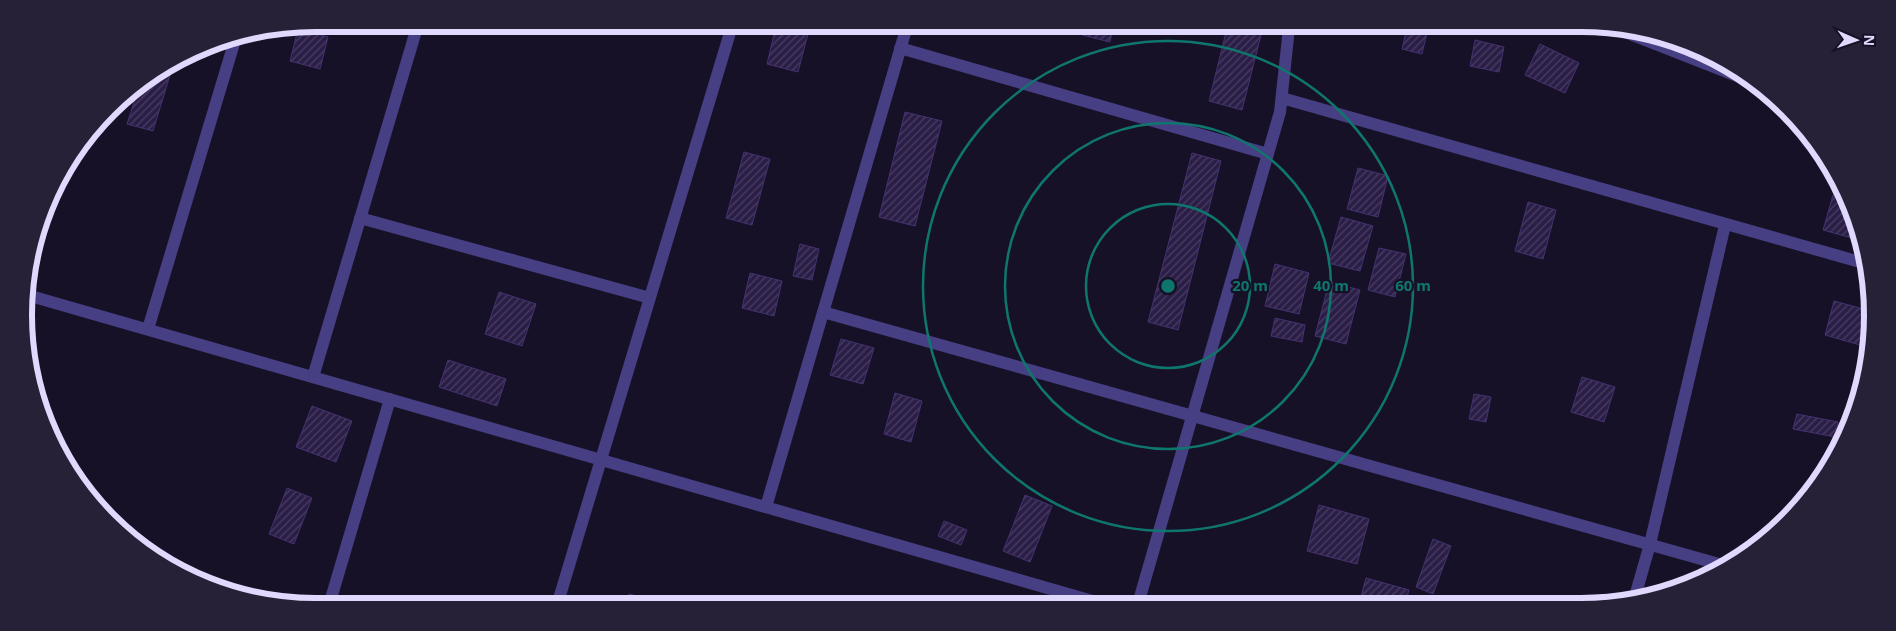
<svg xmlns="http://www.w3.org/2000/svg" width="1896" height="631" font-family="'Noto Sans',sans-serif">
  <style>
    .building { fill: url(#building-hatch); stroke: #443272 }
    .lines { fill: none; stroke-linecap: round; stroke-linejoin: round }
    .minor { stroke: #473f83; stroke-width: 12 }
    .ring { fill: none; stroke: #0f766e; stroke-width: 2.5 }
    .rim { fill: none; stroke: #e0d9fd; stroke-width: 6 }
    .centre { fill: #0f766e; stroke: #171127; stroke-width: 2.5 }
    .ring-label { font-size: 15px; text-anchor: middle; font-weight: bold; fill: #0f766e; stroke: #171127; stroke-width: 4.5; stroke-linejoin: round; paint-order: stroke }
  </style>
  <defs>
    <pattern id="building-hatch" width="6" height="6" patternUnits="userSpaceOnUse" patternTransform="scale(1.25)"><rect width="6" height="6" fill="#2a1e47"/><path d="M-1 1l2-2M0 6l6-6M5 7l2-2" fill="none" stroke="#493e62"/></pattern>
  </defs>
  <rect width="100%" height="100%" fill="#171127"/>
  <path class="building" d="M344,24H373L371,32Z
    M776,26H810L798,72L767,64Z
    M1084,27H1113L1110,42L1082,35Z
    M1227,28L1261,35L1242,110L1209,101Z
    M1407,28L1428,29L1422,54L1402,49Z
    M298,29L328,37L320,69L290,61Z
    M1475,40L1504,47L1499,72L1470,66Z
    M1540,44L1579,63L1565,93L1525,75Z
    M173,65L153,131L127,124L139,87Z
    M905,112L942,121L915,226L879,217Z
    M744,152L770,159L752,225L726,218Z
    M1192,153L1221,161L1178,330L1148,322Z
    M1358,168L1388,176L1378,217L1347,209Z
    M1833,195L1841,198L1859,240L1823,230Z
    M1528,202L1556,210L1543,259L1515,251Z
    M1341,217L1373,226L1360,271L1328,263Z
    M800,244L819,249L812,280L793,276Z
    M1379,248L1406,254L1395,297L1368,290Z
    M1275,264L1309,273L1299,314L1265,306Z
    M750,273L782,281L774,316L742,308Z
    M1329,282L1360,290L1346,344L1315,336Z
    M499,292L536,304L522,346L485,334Z
    M1834,301L1867,310V322L1860,345L1825,335Z
    M1275,318L1305,325L1302,342L1271,336Z
    M841,339L874,348L863,384L830,375Z
    M448,360L506,379L497,406L439,387Z
    M1582,377L1615,387L1604,422L1571,412Z
    M895,393L922,401L911,442L884,434Z
    M1474,394L1491,397L1486,422L1469,419Z
    M312,406L352,421L336,462L296,447Z
    M1797,414L1838,422L1835,437L1793,429Z
    M287,488L312,498L294,544L269,534Z
    M1025,495L1052,506L1030,562L1003,551Z
    M1319,505L1369,519L1357,564L1307,551Z
    M944,521L967,530L961,545L938,536Z
    M1433,539L1451,546L1433,594L1416,587Z
    M1366,578L1409,590L1405,604H1359Z
    M629,594L654,600L653,602H627Z"/>
  <g class="lines">
    <path class="minor" d="M1617,29L1752,82
      M900,48L1268,154
      M1282,98L1867,264
      M360,218L650,298
      M27,295L1103,604
      M823,312L1726,566
      M148,329L235,40
      M313,377L418,24
      M766,507L907,26
      M255,600L260,602
      M1634,600L1650,544L1725,225
      M330,602L390,399
      M558,602L732,26
      M1138,604L1280,112L1289,28"/>
  </g>
  <g class="ring">
    <circle cx="1168" cy="286" r="82"/>
    <circle cx="1168" cy="286" r="163"/>
    <circle cx="1168" cy="286" r="245"/>
  </g>
  <path d="M0 0H1896V631H0ZM315 32H1581A283 283 0 0 1 1864 315V315A283 283 0 0 1 1581 598H315A283 283 0 0 1 32 315V315A283 283 0 0 1 315 32Z" fill="#272138" fill-rule="evenodd"/>
  <path class="rim" d="M315 32H1581A283 283 0 0 1 1864 315V315A283 283 0 0 1 1581 598H315A283 283 0 0 1 32 315V315A283 283 0 0 1 315 32Z"/>
  <circle cx="1168" cy="286" r="8" class="centre"/>
  <g class="ring-label">
    <text x="1250" y="291">20 m</text>
    <text x="1331" y="291">40 m</text>
    <text x="1413" y="291">60 m</text>
  </g>
  <g transform="translate(1856 40) rotate(92)" stroke="#171127" stroke-width="4" paint-order="stroke">
  <path d="M0-4L9 19L0 12L-9 19Z" fill="#e0d9fd"/>
  <text y="-8" font-size="14" font-weight="bold" text-anchor="middle" fill="#e0d9fd">N</text>
  </g>
</svg>
